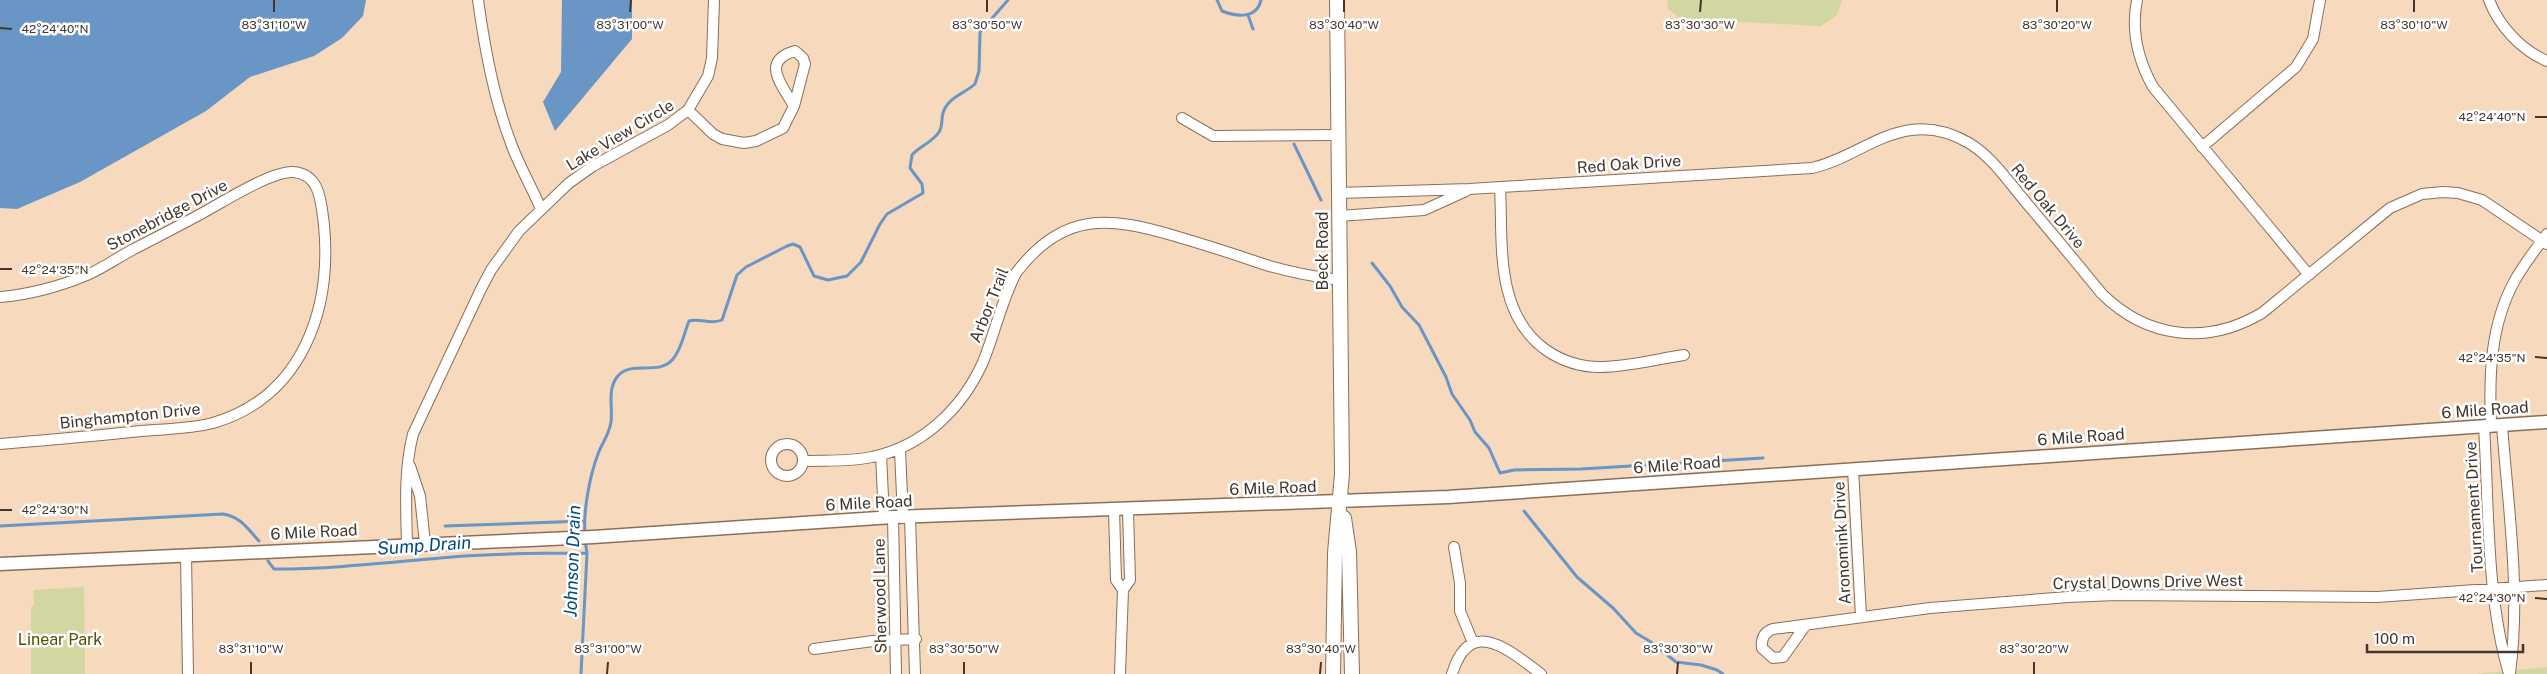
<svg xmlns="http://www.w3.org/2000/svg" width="2547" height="674" font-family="'Public Sans',sans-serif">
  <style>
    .green { fill: #d2d6a0 }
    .water { fill: #6996c4 }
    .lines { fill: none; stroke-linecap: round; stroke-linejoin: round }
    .stream { stroke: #6996c4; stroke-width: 3 }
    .minor-casing { stroke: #8a6f58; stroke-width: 12 }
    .tertiary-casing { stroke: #8a6f58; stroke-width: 15 }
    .secondary-casing { stroke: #8a6f58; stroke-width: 16 }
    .minor { stroke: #fff; stroke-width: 10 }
    .tertiary { stroke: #fff; stroke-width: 12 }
    .secondary { stroke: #fff; stroke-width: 14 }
    .ticks { fill: none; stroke: #43372d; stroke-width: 2 }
    .labels { text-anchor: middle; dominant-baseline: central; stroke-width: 5; stroke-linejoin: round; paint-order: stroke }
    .street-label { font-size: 16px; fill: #43372d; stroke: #fff }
    .park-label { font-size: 16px; fill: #505202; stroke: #fff }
    .water-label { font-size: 18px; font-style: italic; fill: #004a83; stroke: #fff }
    .ticks-label { font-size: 12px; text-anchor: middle; fill: #43372d; stroke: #fff; stroke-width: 5; stroke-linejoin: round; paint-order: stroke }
  </style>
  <rect width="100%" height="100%" fill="#f7d9be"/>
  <path class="green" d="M1668,0H1842L1837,15L1821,26L1681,19L1667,8Z
    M84,587L85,674H31V608L34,605L33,590Z
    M2547,667V674H2476Z"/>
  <path class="water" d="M0,0H366L363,16L342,38L314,56L250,77L206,111L80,182L17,209L0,208Z
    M562,0H632V39L555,131L543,102L561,72Z"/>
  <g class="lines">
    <path class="stream" d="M1217,0L1222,11C1237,17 1257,19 1261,0
      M1248,15L1253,29
      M1294,144L1321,200
      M1372,263L1390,286L1402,307L1419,325L1446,377L1452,394L1470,420L1475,432L1489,448L1500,473L1514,470L1581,469L1763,458
      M1524,511L1577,577L1613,608L1636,633L1651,642L1676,662L1701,665L1717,670L1723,674
      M0,526L223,514C241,517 247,528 259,541
      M445,526L585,521
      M585,534C583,511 590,475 598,454C602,443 609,435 611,422C613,408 607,390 617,377C631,359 658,377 673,359C682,348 684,333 689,321C701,318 711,325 722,320L737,275L746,267L787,246L793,244L800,247L814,276L828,280L847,276L861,262L880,224L887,214L923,193L922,184L910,168L912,155C919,146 932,143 939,132C943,126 941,120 943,113C948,97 964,94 975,84L979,71L980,32L1008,0
      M268,561L274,569C338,569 401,561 465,556C505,553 547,553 587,553
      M581,674L587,553L585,540"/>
    <g class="minor-casing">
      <path id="minor" d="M478,0C485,50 494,99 512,146C520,167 532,188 541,209
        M2137,0C2131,30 2138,60 2153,87L2309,275
        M2489,0C2499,26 2521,50 2547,61
        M688,110L713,134L722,139L744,143L756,141L783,128L794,106L805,64L803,58L795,51C760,61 782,85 794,106
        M1182,118L1213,136L1337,135
        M2202,147L2296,67L2313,39L2320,0
        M1500,187C1503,243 1494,313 1546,350C1562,361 1581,367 1600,367C1627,367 1657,359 1684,355
        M1338,193L1469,189L1812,168C1848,160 1875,135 1911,130C1931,127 1952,133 1969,143C1992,157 2007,180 2024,200C2050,231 2076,262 2102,294C2147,338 2206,346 2262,313L2390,208L2422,194L2443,192L2458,193L2482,200L2547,244
        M1339,216L1424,210L1466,191
        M0,297C28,295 61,286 87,275C103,268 117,258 132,250C157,237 183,224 208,210C226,200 272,171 293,172C321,174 321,203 324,225C332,310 302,397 213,423C190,429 164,429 141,431C94,436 47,440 0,444
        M2491,425C2489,377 2490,326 2514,282C2523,265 2536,249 2547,234
        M2502,425C2508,507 2521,591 2510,673
        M2484,426C2489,507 2486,596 2509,674
        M771 460a16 16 0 1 1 32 0a16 16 0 1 1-32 0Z
        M900,450L903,518
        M881,455L884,518
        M803,461C826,460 850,462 872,457C922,447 962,409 983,362C995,333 1001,302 1016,273C1062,212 1108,216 1175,236C1202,244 1228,252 1254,261C1282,271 1310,276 1339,280
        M410,466L420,496L425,543
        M1853,469L1861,616
        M1114,510L1116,580L1123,590
        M893,517L896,674
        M910,518L915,674
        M407,544C406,507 404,469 413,434L481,289L491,270L519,231L569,183L593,166L668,125L688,110L708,76L712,58L714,0
        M1454,547L1460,583V611L1473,643
        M186,556L188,674
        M1805,626L1783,657L1773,658L1762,648C1761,639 1764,632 1773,629L1930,608L2068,597L2116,595L2377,597L2547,585
        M814,649L873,641L916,639
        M1120,674L1123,590L1130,580L1128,510
        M1452,674C1470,615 1509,650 1541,674"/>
    </g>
    <g class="tertiary-casing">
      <path id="tertiary" d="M0,564L593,537L893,517L1448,497L2547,422"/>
    </g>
    <g class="secondary-casing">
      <path id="secondary" d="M1344,518L1349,552L1352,674
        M1333,674L1335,553L1342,474L1337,0"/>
    </g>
    <use href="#minor" class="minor"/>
    <use href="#tertiary" class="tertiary"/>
    <use href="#secondary" class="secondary"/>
  </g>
  <path class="ticks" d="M274,12V0M630,12L631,0M987,12V0M1344,12V0M1700,12L1701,0M2057,12V0M2414,12V0M0,28L12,29M2535,117H2547M0,269H12M2535,357L2547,358M0,510H12M2535,598L2547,599M251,674V662M607,674L608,662M964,674V662M1320,674L1321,662M1677,674L1678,662M2034,674V662"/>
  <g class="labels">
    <g class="street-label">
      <text transform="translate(620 135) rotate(-31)">Lake View Circle</text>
      <text transform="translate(1629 164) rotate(-4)">Red Oak Drive</text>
      <text transform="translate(2048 206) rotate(50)">Red Oak Drive</text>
      <text transform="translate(167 215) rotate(-28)">Stonebridge Drive</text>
      <text transform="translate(1322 251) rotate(-90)">Beck Road</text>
      <text transform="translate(989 305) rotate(-68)">Arbor Trail</text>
      <text transform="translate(2485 410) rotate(-4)">6 Mile Road</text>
      <text transform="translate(130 416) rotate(-6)">Binghampton Drive</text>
      <text transform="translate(2081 437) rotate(-4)">6 Mile Road</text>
      <text transform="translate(1677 465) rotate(-4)">6 Mile Road</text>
      <text transform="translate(1273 488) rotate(-2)">6 Mile Road</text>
      <text transform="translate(869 503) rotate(-3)">6 Mile Road</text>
      <text transform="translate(2474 507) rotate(-93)">Tournament Drive</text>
      <text transform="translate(314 532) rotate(-3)">6 Mile Road</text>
      <text transform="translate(1842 543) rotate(-93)">Aronomink Drive</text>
      <text transform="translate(2148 582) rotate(-1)">Crystal Downs Drive West</text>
      <text transform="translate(880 596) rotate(-91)">Sherwood Lane</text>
    </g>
    <g class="park-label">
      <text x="60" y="639">Linear Park</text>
    </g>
    <g class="water-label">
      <text transform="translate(424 545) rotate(-4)">Sump Drain</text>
      <text transform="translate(572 561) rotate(-88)">Johnson Drain</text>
    </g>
  </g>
  <g class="ticks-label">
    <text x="274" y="29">83°31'10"W</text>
    <text x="630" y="29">83°31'00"W</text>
    <text x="987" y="29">83°30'50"W</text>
    <text x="1344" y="29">83°30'40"W</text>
    <text x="1700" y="29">83°30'30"W</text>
    <text x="2057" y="29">83°30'20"W</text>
    <text x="2414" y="29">83°30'10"W</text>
    <text x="55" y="33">42°24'40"N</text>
    <text x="2492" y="121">42°24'40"N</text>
    <text x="55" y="274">42°24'35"N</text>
    <text x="2492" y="362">42°24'35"N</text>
    <text x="55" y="514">42°24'30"N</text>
    <text x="2492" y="602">42°24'30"N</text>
    <text x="251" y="653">83°31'10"W</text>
    <text x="608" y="653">83°31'00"W</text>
    <text x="964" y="653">83°30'50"W</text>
    <text x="1678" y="653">83°30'30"W</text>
    <text x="2034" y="653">83°30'20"W</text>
    <text x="1321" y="653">83°30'40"W</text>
  </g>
  <path d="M2367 644v8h156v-8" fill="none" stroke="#43372d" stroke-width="2.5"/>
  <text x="2374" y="644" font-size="15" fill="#43372d" stroke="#ffffff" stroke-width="4" paint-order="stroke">100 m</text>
</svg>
